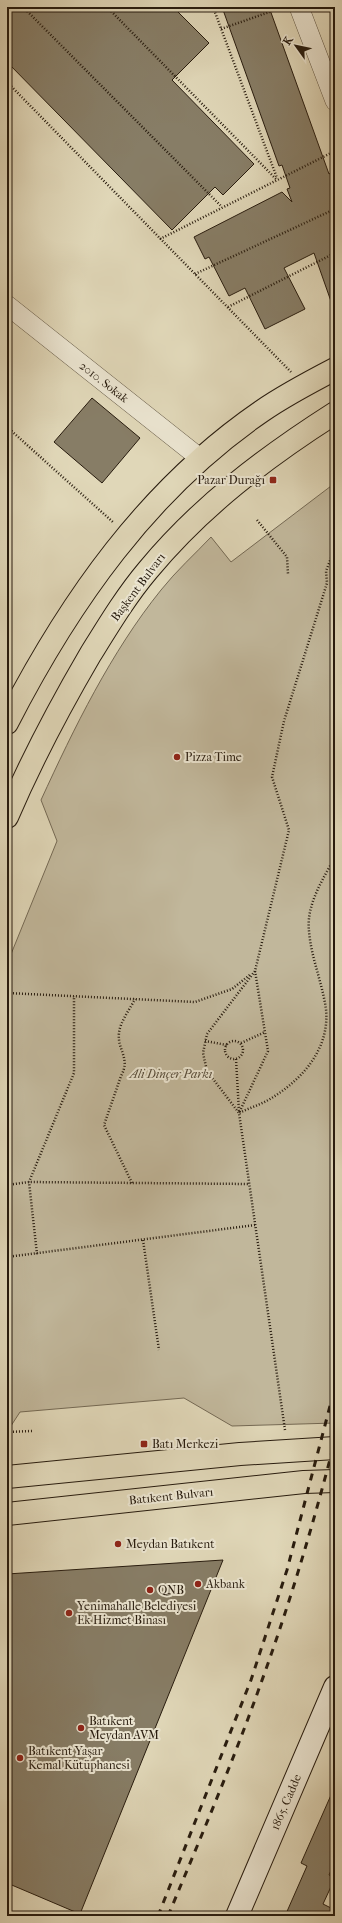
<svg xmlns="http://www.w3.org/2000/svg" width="342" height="1923" font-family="'IM FELL French Canon',serif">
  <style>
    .green { fill: #c1b79b; stroke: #746954 }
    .building { fill: #877d66; stroke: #271b0e }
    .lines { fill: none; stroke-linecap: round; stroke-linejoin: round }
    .street-casing { stroke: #554a38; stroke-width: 20 }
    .secondary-casing { stroke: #271b0e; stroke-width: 24 }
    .primary-casing { stroke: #271b0e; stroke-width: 24 }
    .path { stroke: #271b0e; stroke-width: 2.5; stroke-dasharray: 1 2; stroke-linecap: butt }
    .street { stroke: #ebe5d1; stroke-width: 19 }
    .secondary { stroke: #ebe5d1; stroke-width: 22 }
    .primary { stroke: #e0d7b8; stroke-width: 22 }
    .rail { stroke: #271b0e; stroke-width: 3; stroke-dasharray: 7 7; stroke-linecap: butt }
    .poi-dot { fill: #8f2418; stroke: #ebe5d1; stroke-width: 1.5 }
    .labels { text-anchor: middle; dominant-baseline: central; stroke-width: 4; stroke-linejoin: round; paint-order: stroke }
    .street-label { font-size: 12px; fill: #271b0e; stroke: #ebe5d1 }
    .poi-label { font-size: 12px; fill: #271b0e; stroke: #ebe5d1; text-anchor: start }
    .park-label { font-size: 12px; font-style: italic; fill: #554a38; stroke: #ebe5d1 }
  </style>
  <rect width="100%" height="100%" fill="#e0d7b8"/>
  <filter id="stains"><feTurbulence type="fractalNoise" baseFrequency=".005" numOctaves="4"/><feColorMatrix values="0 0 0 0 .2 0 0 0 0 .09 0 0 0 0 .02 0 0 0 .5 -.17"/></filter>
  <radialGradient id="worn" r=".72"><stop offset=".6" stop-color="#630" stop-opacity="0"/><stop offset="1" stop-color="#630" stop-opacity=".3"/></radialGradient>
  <path class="green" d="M335,483V1423L232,1426L184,1398L20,1412L7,1432V964L57,841L41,800C74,728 111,652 161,590C176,571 195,554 211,537L231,562Z"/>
  <path class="building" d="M7,7H173L209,43L172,80L254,164L223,195L215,187L172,230L7,62Z
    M222,7H269L329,174L332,172L335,181V307H333L314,253L284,268L305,309L265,329L245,288L229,296L209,257L205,259L194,237L282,192L292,202L287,189L290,188L282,165L279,166Z
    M92,398L140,438L102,483L54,442Z
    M223,1560L80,1914L7,1883V1574Z
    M335,1786V1862L329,1875L335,1878L323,1904L335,1910V1916H285L307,1866L301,1863Z"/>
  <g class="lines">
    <g class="street-casing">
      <path id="street" d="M299,7L335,101
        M7,305L201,459"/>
    </g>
    <g class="secondary-casing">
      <path id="secondary" d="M237,1916L335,1687"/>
    </g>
    <g class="primary-casing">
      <path id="primary" d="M7,723C69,602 148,489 262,411C285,395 310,382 335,369
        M7,817C31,761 59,708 90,655C108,626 126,596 148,570C201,506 266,457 335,413
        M7,1477L240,1454L335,1448
        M7,1514L304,1482L335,1481"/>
    </g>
    <path class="path" d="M23,7L222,207
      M107,7L277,180
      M213,7L277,178
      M221,29L281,8
      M7,82L291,372
      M160,239L335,151
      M195,274L335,209
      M228,307L335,253
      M7,427L114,523
      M257,520L287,557L288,574
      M255,971L268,1051L239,1113C249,1108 260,1105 270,1099C302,1080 330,1049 326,1009C322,982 311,957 309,931C306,905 323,879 335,857
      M7,993L195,1002L232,989L251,974
      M225 1050a9 9 0 1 1 18 0a9 9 0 1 1-18 0Z
      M205,1041L227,1045
      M241,1043L265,1032
      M236,1059L239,1112
      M132,1183L104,1125L121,1076C131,1058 117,1050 119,1033C120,1022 130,1009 135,999
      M7,1185L29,1182L249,1184
      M143,1240L159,1350
      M37,1254L29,1182L74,1073V996
      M7,1257L255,1225
      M285,1430L239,1113L207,1071L203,1053L207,1034L255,971L289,830L272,777L284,721L327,583L326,571L335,548
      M7,1432L32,1431"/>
    <use href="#street" class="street"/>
    <use href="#secondary" class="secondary"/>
    <use href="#primary" class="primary"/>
    <path class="rail" d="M158,1916L251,1680L287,1570L335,1387
      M168,1916C200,1839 233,1762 261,1683C290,1603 314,1522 335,1440"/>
  </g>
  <g class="poi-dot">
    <rect x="269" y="476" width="8" height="8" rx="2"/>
    <circle cx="177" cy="757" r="4"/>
    <rect x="140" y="1440" width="8" height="8" rx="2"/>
    <circle cx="118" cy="1544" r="4"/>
    <circle cx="198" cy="1584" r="4"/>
    <circle cx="150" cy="1590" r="4"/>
    <circle cx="69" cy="1613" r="4"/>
    <circle cx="81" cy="1728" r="4"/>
    <circle cx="20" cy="1758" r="4"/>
  </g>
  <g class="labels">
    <g class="street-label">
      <text transform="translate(104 382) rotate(38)">2010. Sokak</text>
      <text transform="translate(138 587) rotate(-53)">Başkent Bulvarı</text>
      <text transform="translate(171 1496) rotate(-6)">Batıkent Bulvarı</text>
      <text transform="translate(286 1802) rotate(-67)">1865. Cadde</text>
    </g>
    <g class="poi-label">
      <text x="265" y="480" text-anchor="end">Pazar Durağı</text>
      <text x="185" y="757">Pizza Time</text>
      <text x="152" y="1444">Batı Merkezi</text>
      <text x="126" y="1544">Meydan Batıkent</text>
      <text x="206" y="1584">Akbank</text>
      <text x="158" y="1590">QNB</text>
      <text x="77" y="1606">Yenimahalle Belediyesi<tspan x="77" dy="14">Ek Hizmet Binası</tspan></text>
      <text x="89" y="1721">Batıkent<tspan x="89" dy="14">Meydan AVM</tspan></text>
      <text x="28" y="1751">Batıkent Yaşar<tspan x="28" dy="14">Kemal Kütüphanesi</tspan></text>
    </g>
    <g class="park-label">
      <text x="171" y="1074">Ali Dinçer Parkı</text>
    </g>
  </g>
  <rect width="342" height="1923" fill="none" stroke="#e0d7b8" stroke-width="24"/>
  <rect x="8" y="8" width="326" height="1907" fill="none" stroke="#271b0e" stroke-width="2"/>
  <rect x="12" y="12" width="318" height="1899" fill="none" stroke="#271b0e"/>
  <g transform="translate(296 46) rotate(303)" stroke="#ebe5d1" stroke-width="3" paint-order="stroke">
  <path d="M0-3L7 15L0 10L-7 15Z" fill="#271b0e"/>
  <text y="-6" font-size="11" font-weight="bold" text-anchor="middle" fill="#271b0e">K</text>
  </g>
  <rect width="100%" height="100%" filter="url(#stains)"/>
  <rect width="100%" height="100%" fill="url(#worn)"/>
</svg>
